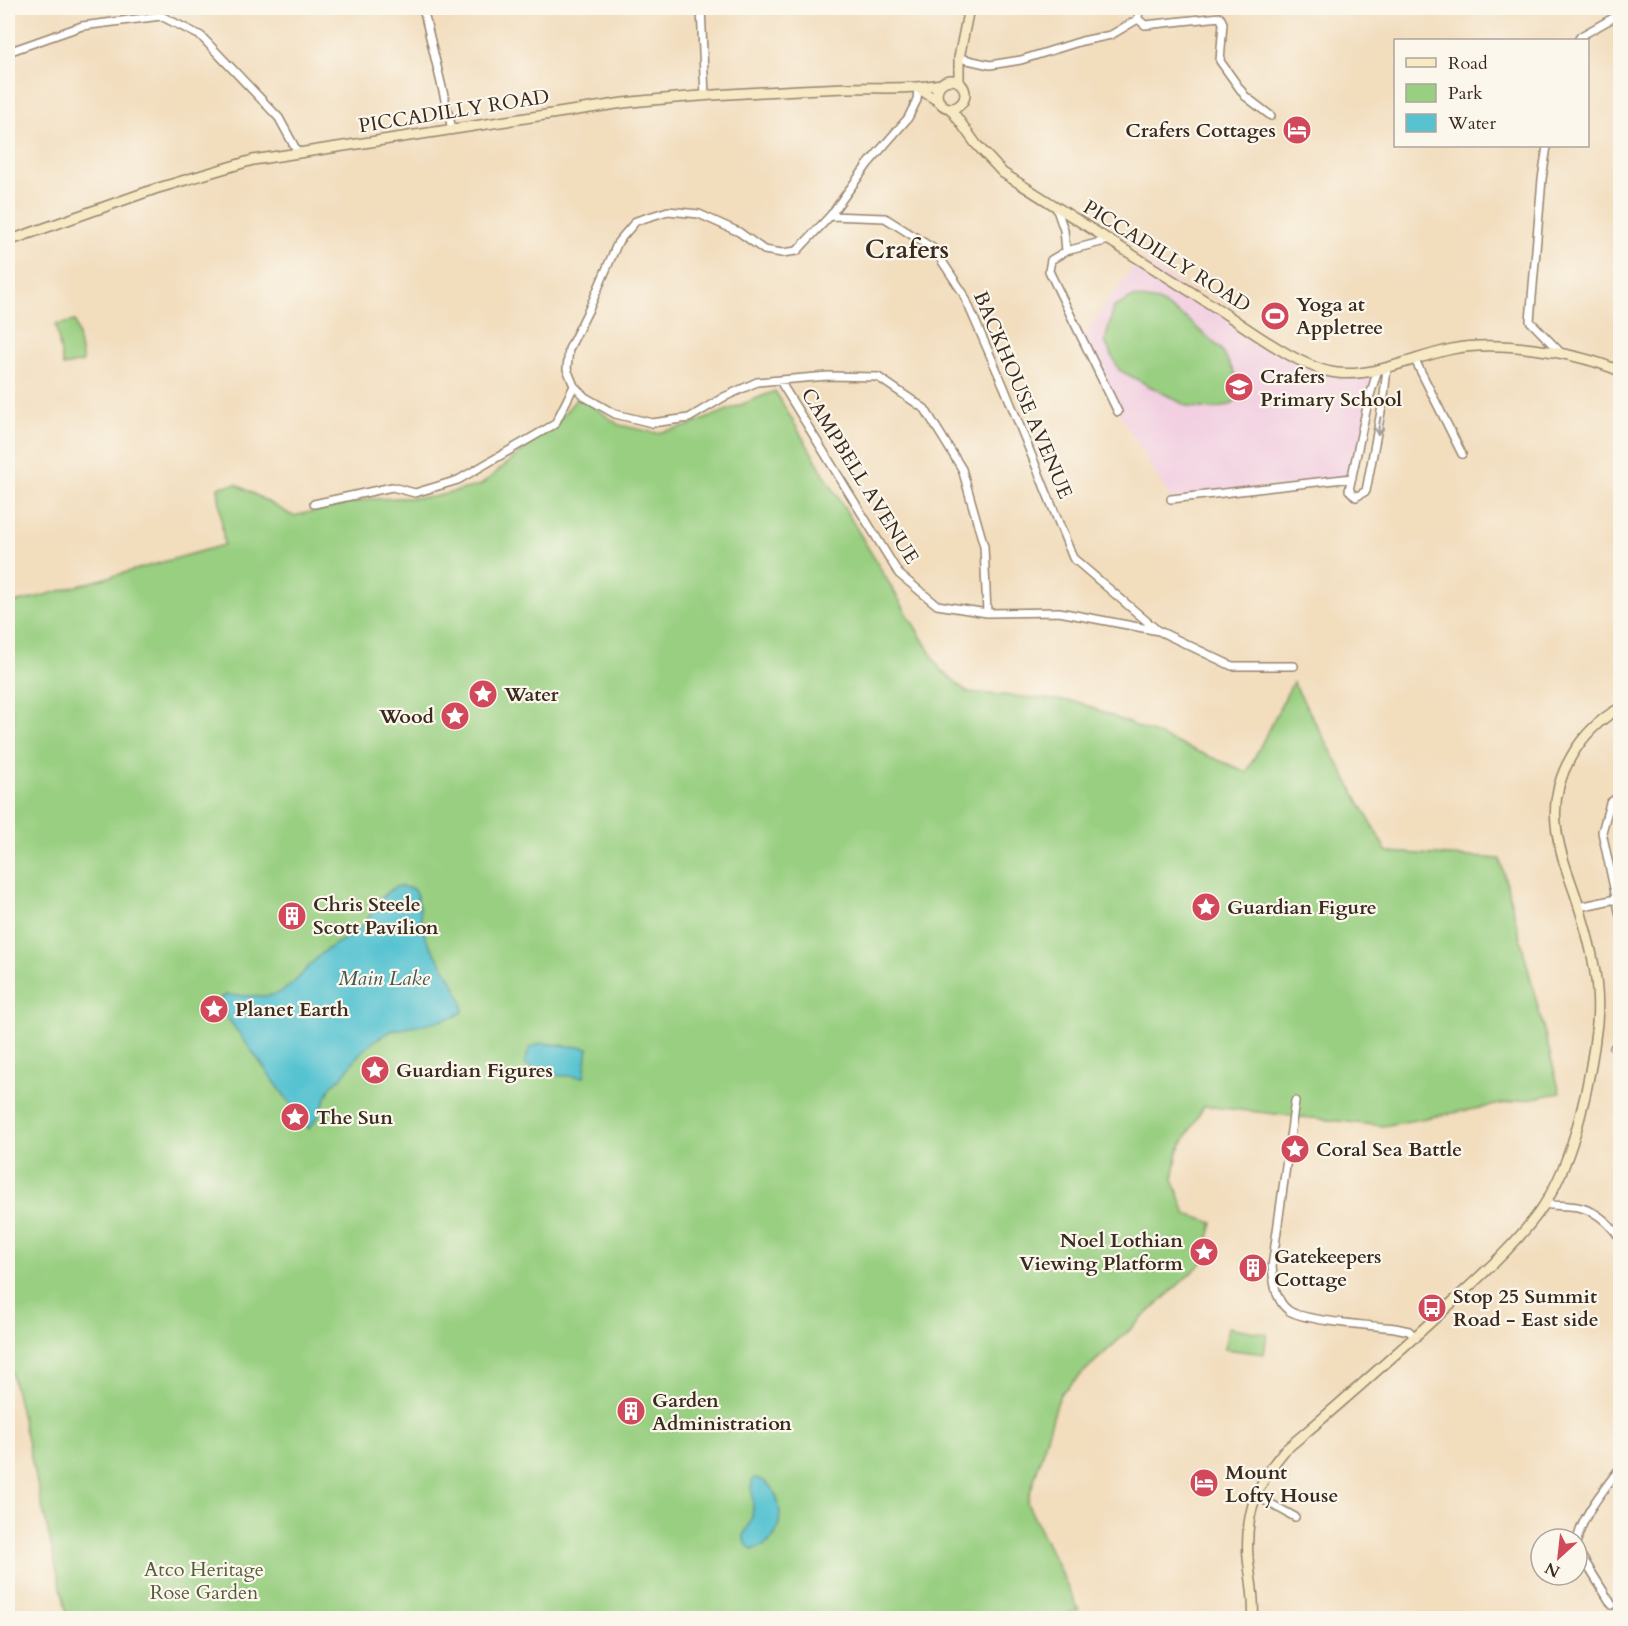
<svg xmlns="http://www.w3.org/2000/svg" width="1628" height="1626" font-family="Cardo,serif">
  <style>
    .built { fill: #f2cfe1 }
    .green { fill: #99cf81; stroke: #6a7c50; stroke-width: 1.5 }
    .water { fill: #57c3d1; stroke: #497678; stroke-width: 1.5 }
    .lines { fill: none; stroke-linecap: round; stroke-linejoin: round }
    .minor-casing { stroke: #96846e; stroke-width: 10 }
    .secondary-casing { stroke: #96846e; stroke-width: 12 }
    .minor { stroke: #fff; stroke-width: 7 }
    .secondary { stroke: #f6e9c3; stroke-width: 9 }
    .oneway { stroke: #a79f9a }
    .labels { text-anchor: middle; dominant-baseline: central; stroke-width: 4.5; stroke-linejoin: round; paint-order: stroke }
    .street-label { font-size: 20px; fill: #3b2a1e; stroke: #fbf7ec }
    .poi-label { font-size: 20px; font-weight: bold; fill: #3b2a1e; stroke: #fbf7ec; text-anchor: start }
    .park-label { font-size: 20px; fill: #575c3c; stroke: #fbf7ec }
    .water-label { font-size: 21px; font-style: italic; fill: #435854; stroke: #fbf7ec }
    .district-label { font-size: 26px; font-weight: bold; fill: #3b2a1e; stroke: #fbf7ec }
  </style>
  <rect width="100%" height="100%" fill="#fbf7ec"/>
  <filter id="ink" filterUnits="userSpaceOnUse"><feTurbulence type="fractalNoise" baseFrequency=".0167" numOctaves="2"/><feDisplacementMap in="SourceGraphic" scale="12" xChannelSelector="R" yChannelSelector="G"/><feConvolveMatrix kernelMatrix="1 2 1 2 8 2 1 2 1" color-interpolation-filters="sRGB"/></filter>
  <filter id="wash" filterUnits="userSpaceOnUse"><feTurbulence type="fractalNoise" baseFrequency=".008" numOctaves="4" result="noise"/><feDisplacementMap in="SourceGraphic" scale="24" xChannelSelector="R" yChannelSelector="G"/><feGaussianBlur stdDeviation="1.35" result="paint"/><feColorMatrix in="noise" values="0 0 0 0 0 0 0 0 0 0 0 0 0 0 0 0 0 1.4 0 .05"/><feComposite in="paint" operator="in"/></filter>
  <g filter="url(#wash)">
    <rect width="100%" height="100%" fill="#f2ddbd"/>
    <path class="built" d="M1139,259L1267,340L1336,373L1378,369L1352,478L1171,499L1118,412L1082,338Z"/>
    <path class="green" d="M1134,297L1158,301L1187,319L1220,348L1235,374L1239,390L1233,404L1213,409L1189,407L1119,370L1105,342L1114,307Z
      M75,321L83,362L63,366L56,325Z
      M775,391L940,669L967,692L1078,702L1247,772L1293,682L1387,852L1500,859L1560,1093L1383,1126L1204,1106L1178,1151L1173,1179L1186,1214L1213,1223L1202,1263L1060,1394L1027,1503L1079,1610L1056,1618H68L8,1358V604L27,600L224,545L218,487L236,484L293,516L370,499L433,497L481,485L555,424L579,396L619,425L657,433L688,426Z
      M1228,1327L1267,1334L1264,1354L1225,1349Z"/>
    <path class="water" d="M399,886L413,889C422,901 419,918 424,933C433,956 464,989 463,1012L454,1017L439,1021L391,1031L374,1041L360,1053L342,1077L331,1086L318,1117L309,1129L221,1009L220,998L226,995C239,995 260,998 272,995C292,991 306,967 321,954C334,943 351,938 363,925C374,912 382,890 399,886Z
      M541,1043L588,1048L584,1077L551,1075L524,1064L530,1048Z
      M755,1478C780,1482 787,1520 772,1539C767,1545 760,1548 752,1550C735,1535 749,1532 752,1516C754,1505 752,1492 752,1481Z"/>
  </g>
  <g filter="url(#ink)">
    <g class="lines">
      <g class="minor-casing">
        <path id="minor" d="M423,8L452,129
          M701,8L705,96
          M1138,19L1139,8
          M1578,40L1581,36L1620,14
          M8,52L82,26L161,16L201,36L279,118L298,153
          M959,58L990,65L1021,60L1082,41L1111,35L1138,19L1145,25L1220,17L1223,23L1220,61L1245,96L1271,116
          M918,88L917,100L908,118L868,164L830,216L797,251L782,253L764,250L739,232L699,214L668,211L636,221L618,242L590,307L569,349L567,369L574,386L585,397L615,414L652,423L689,418L724,397L757,382L828,376L878,377L925,409L962,469L984,546L987,613
          M1547,146L1542,179L1530,321L1561,353
          M1056,207L1064,230L1066,251
          M830,216L885,218L934,249L963,293L1004,387L1073,558L1157,630
          M1109,240L1066,251L1051,260L1049,271L1118,412
          M1415,360L1462,454
          M1378,369L1368,402L1349,490L1356,497L1366,491L1384,396L1387,368
          M780,381L899,574L937,605L987,613L1059,612L1159,631L1232,666H1294
          M1171,499L1352,478
          M314,504L392,487L415,493L458,480L555,424L574,386
          M1620,795L1610,803L1602,832L1620,916
          M1579,907L1616,899
          M1614,1048L1620,1039
          M1295,1101L1272,1267C1274,1282 1275,1300 1288,1310C1301,1321 1375,1326 1395,1328L1409,1331L1416,1338
          M1545,1204C1553,1206 1560,1205 1569,1206C1592,1207 1607,1220 1620,1238
          M1255,1495L1295,1517
          M1577,1541C1583,1513 1604,1490 1620,1468
          M1577,1549L1612,1605"/>
      </g>
      <g class="secondary-casing">
        <path id="secondary" d="M937 94a14 14 0 1 1 28 0a14 14 0 1 1-28 0Z
          M959,82V58L969,8
          M918,88L941,103
          M950,108L976,144L1003,173C1075,218 1146,264 1218,309C1249,329 1301,369 1337,373C1376,377 1414,357 1452,349C1499,340 1576,352 1620,371
          M8,241L155,189L253,160L623,103C696,95 771,91 846,88C878,87 909,90 941,84
          M1253,1618C1255,1598 1250,1578 1248,1558C1245,1514 1256,1484 1284,1451C1339,1405 1392,1358 1444,1310C1479,1277 1517,1245 1544,1205C1575,1158 1591,1078 1597,1023C1601,979 1588,935 1575,894C1567,871 1558,848 1556,824C1551,777 1580,730 1620,708"/>
      </g>
      <use href="#minor" class="minor"/>
      <use href="#secondary" class="secondary"/>
    </g>
    <defs><path id="oneway-shaft" d="M-6 0H5M1.5-3L5.5 0L1.5 3" fill="none" stroke-width="1.6" stroke-linecap="round" stroke-linejoin="round" transform="scale(1.5)"/></defs>
    <use class="oneway" href="#oneway-shaft" transform="translate(1379 426) rotate(100)"/>
  </g>
  <defs>
    <g id="hotel-disc" transform="scale(1.5)"><circle r="9.5" fill="#d1495b" stroke="#fbf7ec"/><path d="M-6-4.5h1.5V1H6V5H4.5V3h-9V5H-6ZM-4 0a1.8 1.8 0 1 1 3.6 0ZM.5 0V-2.5h3Q6-2.5 6 0Z" fill="#fff"/></g>
    <g id="stadium-disc" transform="scale(1.5)"><circle r="9.5" fill="#d1495b" stroke="#fbf7ec"/><path d="M0-5a6.5 5 0 1 0 0 10a6.5 5 0 1 0 0-10ZM-3.5-1.8h7v3.6h-7Z" fill="#fff"/></g>
    <g id="school-disc" transform="scale(1.5)"><circle r="9.5" fill="#d1495b" stroke="#fbf7ec"/><path d="M0-5L7-2L0 1L-7-2ZM-4 1L0 2.5L4 1V4Q0 6-4 4Z" fill="#fff"/></g>
    <g id="sight-disc" transform="scale(1.5)"><circle r="9.5" fill="#d1495b" stroke="#fbf7ec"/><path d="M0-6L1.8-2.2L6-1.7L2.9 1.2L3.7 5.4L0 3.3L-3.7 5.4L-2.9 1.2L-6-1.7L-1.8-2.2Z" fill="#fff"/></g>
    <g id="building-disc" transform="scale(1.5)"><circle r="9.5" fill="#d1495b" stroke="#fbf7ec"/><path d="M-4-6H4V6H1V3H-1V6H-4ZM-2.5-4.3h1.7v1.8h-1.7ZM.8-4.3h1.7v1.8H.8ZM-2.5-1h1.7V.8h-1.7ZM.8-1h1.7V.8H.8Z" fill="#fff"/></g>
    <g id="bus-disc" transform="scale(1.5)"><circle r="9.5" fill="#d1495b" stroke="#fbf7ec"/><path d="M-5-6H5V4H4V6H2V4H-2V6H-4V4H-5ZM-3.5-4V0h7V-4ZM-3.5 1.2v1.5H-2V1.2ZM2 1.2v1.5H3.5V1.2Z" fill="#fff"/></g>
  </defs>
  <g fill-rule="evenodd">
    <use href="#hotel-disc" x="1297" y="130"/>
    <use href="#stadium-disc" x="1275" y="316"/>
    <use href="#school-disc" x="1239" y="387"/>
    <use href="#sight-disc" x="483" y="694"/>
    <use href="#sight-disc" x="455" y="716"/>
    <use href="#sight-disc" x="1206" y="907"/>
    <use href="#building-disc" x="292" y="916"/>
    <use href="#sight-disc" x="214" y="1009"/>
    <use href="#sight-disc" x="375" y="1070"/>
    <use href="#sight-disc" x="295" y="1117"/>
    <use href="#sight-disc" x="1295" y="1149"/>
    <use href="#sight-disc" x="1204" y="1252"/>
    <use href="#building-disc" x="1253" y="1268"/>
    <use href="#bus-disc" x="1432" y="1308"/>
    <use href="#building-disc" x="631" y="1411"/>
    <use href="#hotel-disc" x="1204" y="1483"/>
  </g>
  <g class="labels">
    <g class="street-label">
      <text transform="translate(454 111) rotate(-9)">PICCADILLY ROAD</text>
      <text transform="translate(1167 256) rotate(32)">PICCADILLY ROAD</text>
      <text transform="translate(1023 395) rotate(67)">BACKHOUSE AVENUE</text>
      <text transform="translate(860 476) rotate(58)">CAMPBELL AVENUE</text>
    </g>
    <g class="poi-label">
      <text x="1276" y="130" text-anchor="end">Crafers Cottages</text>
      <text x="1296" y="304">Yoga at<tspan x="1296" dy="23">Appletree</tspan></text>
      <text x="1260" y="376">Crafers<tspan x="1260" dy="23">Primary School</tspan></text>
      <text x="504" y="694">Water</text>
      <text x="434" y="716" text-anchor="end">Wood</text>
      <text x="313" y="904">Chris Steele<tspan x="313" dy="23">Scott Pavilion</tspan></text>
      <text x="1227" y="907">Guardian Figure</text>
      <text x="235" y="1009">Planet Earth</text>
      <text x="396" y="1070">Guardian Figures</text>
      <text x="316" y="1117">The Sun</text>
      <text x="1316" y="1149">Coral Sea Battle</text>
      <text x="1183" y="1240" text-anchor="end">Noel Lothian<tspan x="1183" dy="23">Viewing Platform</tspan></text>
      <text x="1274" y="1256">Gatekeepers<tspan x="1274" dy="23">Cottage</tspan></text>
      <text x="1453" y="1296">Stop 25 Summit<tspan x="1453" dy="23">Road - East side</tspan></text>
      <text x="652" y="1400">Garden<tspan x="652" dy="23">Administration</tspan></text>
      <text x="1225" y="1472">Mount<tspan x="1225" dy="23">Lofty House</tspan></text>
    </g>
    <g class="park-label">
      <text x="204" y="1569">Atco Heritage<tspan x="204" dy="23">Rose Garden</tspan></text>
    </g>
    <g class="water-label">
      <text x="384" y="978">Main Lake</text>
    </g>
    <g class="district-label">
      <text x="907" y="249">Crafers</text>
    </g>
  </g>
  <rect width="1628" height="1626" fill="none" stroke="#fbf7ec" stroke-width="30"/>
  <rect x="1394" y="39" width="195" height="108" fill="#fbf7ec" stroke="#aea59a" stroke-width="1.5"/>
  <rect x="1406" y="58" width="30" height="9" fill="#f6e9c3" stroke="#aea59a" stroke-width="1.5"/>
  <text x="1448" y="69" font-size="18" fill="#3b2a1e">Road</text>
  <rect x="1406" y="84" width="30" height="18" fill="#99cf81" stroke="#aea59a" stroke-width="1.5"/>
  <text x="1448" y="99" font-size="18" fill="#3b2a1e">Park</text>
  <rect x="1406" y="114" width="30" height="18" fill="#57c3d1" stroke="#aea59a" stroke-width="1.5"/>
  <text x="1448" y="129" font-size="18" fill="#3b2a1e">Water</text>
  <g transform="translate(1559 1557) rotate(207)"><circle r="28" fill="#fbf7ec" stroke="#aea59a" stroke-width="1.5"/>
  <path d="M0-4.5L10 22L0 15L-10 22Z" fill="#d1495b"/>
  <text y="-9" font-size="16" font-weight="bold" text-anchor="middle" fill="#3b2a1e">N</text>
  </g>
</svg>
